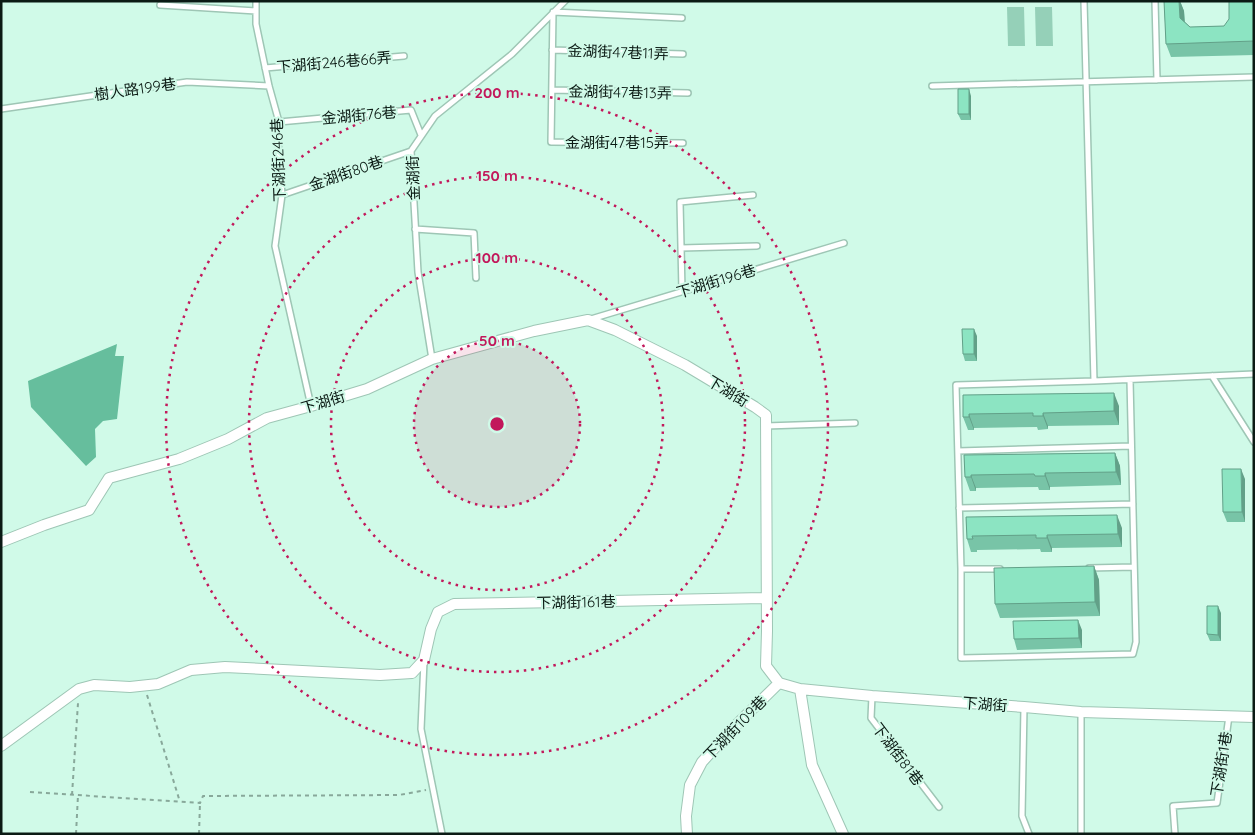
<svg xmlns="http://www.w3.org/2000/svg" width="1255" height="835" font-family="Quicksand,'Noto Sans TC',sans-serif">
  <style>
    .green { fill: #95d0b8 }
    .water { fill: #66be9d }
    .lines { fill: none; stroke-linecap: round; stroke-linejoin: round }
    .lane-casing { stroke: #9ec6b5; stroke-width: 8 }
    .street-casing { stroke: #9ec6b5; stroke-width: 12 }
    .path { stroke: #88a89a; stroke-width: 2; stroke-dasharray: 4 4; stroke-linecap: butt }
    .lane { stroke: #fff; stroke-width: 5 }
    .street { stroke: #fff; stroke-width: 10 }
    .wall { fill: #78c4a7 }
    .shaded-wall { fill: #62a088 }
    .building { fill: #8ce4c2; stroke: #62a088 }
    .ring { fill: none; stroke: #c2185b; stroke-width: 2.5; stroke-dasharray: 2.5 5 }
    .labels { text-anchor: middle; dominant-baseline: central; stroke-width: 4; stroke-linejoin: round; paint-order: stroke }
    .street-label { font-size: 15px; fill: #0b1a14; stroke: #d0fae8 }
    .centre { fill: #c2185b; stroke: #d0fae8; stroke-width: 2.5 }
    .ring-label { font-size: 15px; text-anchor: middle; font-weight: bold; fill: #c2185b; stroke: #d0fae8; stroke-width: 4; stroke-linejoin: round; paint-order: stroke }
  </style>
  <rect width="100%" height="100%" fill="#d0fae8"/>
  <path class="green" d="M1007,7H1024L1025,46H1008Z
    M1035,7H1052L1053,46H1036Z"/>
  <path class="water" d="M117,344L115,356H124L117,419L103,421L95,429L96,457L86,466L31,407L28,381Z"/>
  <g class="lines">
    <g class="lane-casing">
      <path id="lane" d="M256,1V24L269,86L279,122L277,128L282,195L275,246L311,406
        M1084,1L1094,381L1254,374
        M1155,1L1157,80
        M160,5L256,11
        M682,18L553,12L551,142L683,143
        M552,50L683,54
        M265,68L404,56
        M932,86L1254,77
        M552,90L688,93
        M1,109L187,82L269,86
        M279,122L411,110L421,135
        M282,195L411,151
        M415,229L474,233L476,278
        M681,248L757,246
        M682,291L680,202L753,195
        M591,319L844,243
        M432,359L418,272L411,151L435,116L512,54L565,1
        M1212,376L1254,442
        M1094,381L956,385L961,569V658L1133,654L1136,642L1130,380
        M766,426L855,423
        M958,451L1131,446
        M959,508L1133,504
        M1089,568L1134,567
        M961,569H1000
        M424,661L421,729L442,834
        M872,696L871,718L939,807
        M1024,707L1022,816L1029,834
        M1081,712V834
        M1175,834L1173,806L1217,803L1229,716"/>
    </g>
    <g class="street-casing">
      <path id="street" d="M1,542L44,525L89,510L109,478L179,459L228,439L267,418L311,406L367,389L432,359L534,331L588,320L615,330L685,365L755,407L766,415L767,631L766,666L779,683L800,689L872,696L1024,707L1081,712L1254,717
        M800,689L812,765L843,834
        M1,746L79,689L94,685L130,687L158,684L191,670L225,667L380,675L412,673L424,660L431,629L438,612L454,604L766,598
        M687,834L686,816L690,785L702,762L729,732L779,683"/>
    </g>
    <path class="path" d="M147,695L180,802
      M30,792L200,803L203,796L399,795L426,790
      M72,795L78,703
      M76,834L78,795
      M199,834L200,803"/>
    <use href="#lane" class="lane"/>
    <use href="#street" class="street"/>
  </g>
  <path class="wall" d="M1164,1H1180L1184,11L1185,22L1190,27L1224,26L1254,1V55L1171,57L1166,44Z
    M971,96V120H961L958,114Z
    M977,336V361H965L963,354Z
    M963,395L1119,406V425L1048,426V429L1038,430L1037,427L974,428V430H968L963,417Z
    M1115,453L1120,466L1121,485L1050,487V490H1039L1038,487L976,488V491H970L965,477L964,455Z
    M1245,479V522H1227L1223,512Z
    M966,517L1122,528V547L1052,548V552H1041L1040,549L977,550V552H971L967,539Z
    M1094,566L1099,580L1100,616L1000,618L995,604Z
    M1221,613V641H1210L1207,634Z
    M1082,630V648L1017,650L1014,639Z"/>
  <path class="shaded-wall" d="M1179,1H1180L1184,11L1185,32L1180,18Z
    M969,89L971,96V120L969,114Z
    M974,329L977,336V361L974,354Z
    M1114,393L1119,406V425L1114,411Z
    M1043,413L1048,426V429L1043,416Z
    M969,414L974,428V430L969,417Z
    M1115,453L1120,466L1121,485L1116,472Z
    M1241,469L1245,479V522L1242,512Z
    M1045,473L1050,487V490L1045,476Z
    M971,475L976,488V491L971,477Z
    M1117,515L1122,528V547L1118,534Z
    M1047,535L1052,548V552L1047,538Z
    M1094,566L1099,580L1100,616L1095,602Z
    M1218,606L1221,613V641L1218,635Z
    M1078,620L1082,630V648L1079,638Z"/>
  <path class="building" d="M1164,1H1179L1180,18L1190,27L1224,26L1229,19V1H1254V41L1166,44Z
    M958,89H969V114H958Z
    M962,329H974V354H963Z
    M1114,393V411L1043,413V416H1033V413L969,414V417H963V395Z
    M1115,453L1116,472L1045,473V476H1035L1034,474L971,475V477H965L964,455Z
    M1222,469H1241L1242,512H1223Z
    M1117,515L1118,534L1047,535V538H1036V535L972,536L973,539H967L966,517Z
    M1094,566L1095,602L995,604L994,568Z
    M1207,606H1218V635L1207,634Z
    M1078,620L1079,638L1014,639L1013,621Z"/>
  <circle cx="497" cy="424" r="83" fill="#c2185b" fill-opacity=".12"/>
  <g class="ring">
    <circle cx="497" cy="424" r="83"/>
    <circle cx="497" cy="424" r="166"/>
    <circle cx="497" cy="424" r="248"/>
    <circle cx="497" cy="424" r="331"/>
  </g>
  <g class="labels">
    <g class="street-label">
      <text transform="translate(618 52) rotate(2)">金湖街47巷11弄</text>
      <text transform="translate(334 62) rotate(-5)">下湖街246巷66弄</text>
      <text transform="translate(135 89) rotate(-8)">樹人路199巷</text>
      <text transform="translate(620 92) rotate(1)">金湖街47巷13弄</text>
      <text transform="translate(359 115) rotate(-5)">金湖街76巷</text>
      <text x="617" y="142">金湖街47巷15弄</text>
      <text transform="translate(278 160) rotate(-92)">下湖街246巷</text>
      <text transform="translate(346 173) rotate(-19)">金湖街80巷</text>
      <text transform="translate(413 178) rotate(-92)">金湖街</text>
      <text transform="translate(716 281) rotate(-17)">下湖街196巷</text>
      <text transform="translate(728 391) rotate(31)">下湖街</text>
      <text transform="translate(323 402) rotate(-17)">下湖街</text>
      <text transform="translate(576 602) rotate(-1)">下湖街161巷</text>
      <text transform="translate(985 704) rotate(4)">下湖街</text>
      <text transform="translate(735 728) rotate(-46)">下湖街109巷</text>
      <text transform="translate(898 754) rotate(53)">下湖街81巷</text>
      <text transform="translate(1221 764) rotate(-81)">下湖街1巷</text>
    </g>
  </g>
  <circle cx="497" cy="424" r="8" class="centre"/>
  <g class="ring-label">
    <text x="497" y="98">200 m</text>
    <text x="497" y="181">150 m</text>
    <text x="497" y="263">100 m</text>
    <text x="497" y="346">50 m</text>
  </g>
  <rect width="1255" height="835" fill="none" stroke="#0b1a14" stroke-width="5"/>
</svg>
